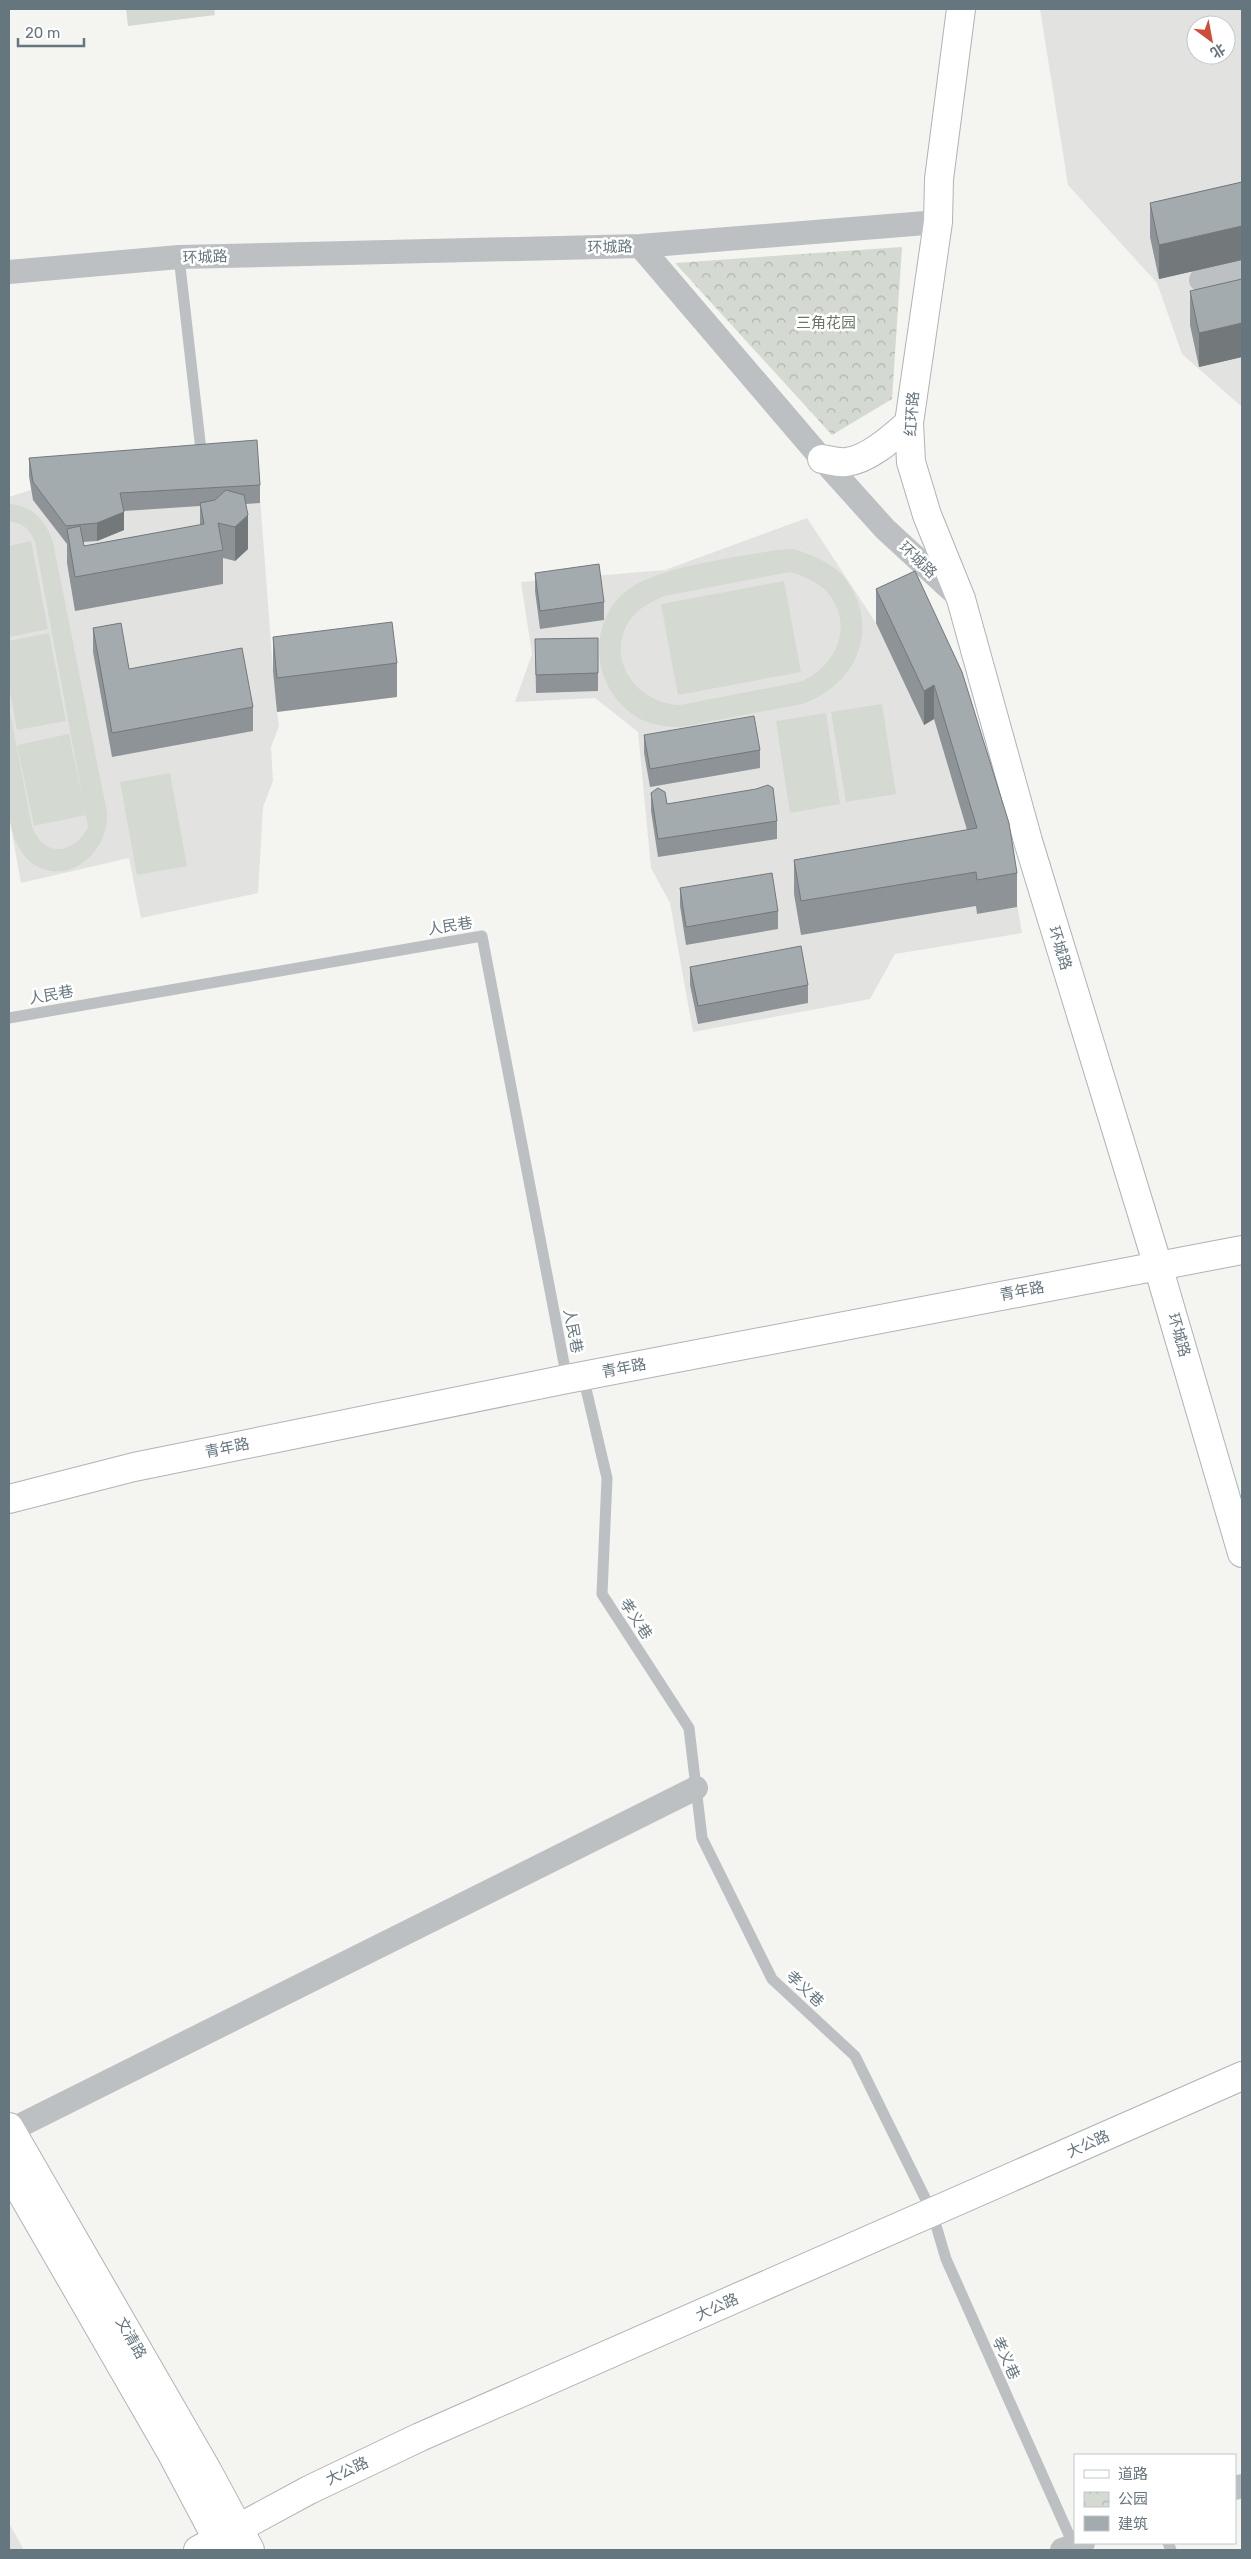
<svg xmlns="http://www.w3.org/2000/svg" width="1251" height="2559" font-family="Rubik,'Noto Sans SC',sans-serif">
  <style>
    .built { fill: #e2e3e1; fill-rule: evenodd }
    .park { fill: url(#park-crowns) }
    .pitch { fill: #d4d9d1; fill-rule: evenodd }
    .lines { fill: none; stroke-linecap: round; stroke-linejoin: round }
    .secondary-casing { stroke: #aeb4b7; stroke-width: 30 }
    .primary-casing { stroke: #b0b4b7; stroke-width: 30 }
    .lane { stroke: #bcc0c3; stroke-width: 11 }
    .street { stroke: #bcc0c3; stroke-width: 24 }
    .secondary { stroke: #fff; stroke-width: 28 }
    .primary { stroke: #fff; stroke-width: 28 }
    .wall { fill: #8d9396; fill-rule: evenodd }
    .shaded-wall { fill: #73787a }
    .building { fill: #a4abaf; stroke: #73787a }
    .labels { text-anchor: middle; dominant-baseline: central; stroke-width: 5; stroke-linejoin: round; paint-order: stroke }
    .street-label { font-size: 15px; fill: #66767f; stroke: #fff }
    .park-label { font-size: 15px; fill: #6a7764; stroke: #fff }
  </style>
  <defs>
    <pattern id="park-crowns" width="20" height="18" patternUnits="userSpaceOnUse" patternTransform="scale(1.25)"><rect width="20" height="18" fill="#d4d9d1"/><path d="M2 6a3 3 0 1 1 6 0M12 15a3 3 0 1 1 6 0" fill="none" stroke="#b0b5af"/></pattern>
  </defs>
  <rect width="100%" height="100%" fill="#f4f4f1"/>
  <path class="built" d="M1040,9H1242V407L1182,354L1157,283L1068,185ZM1196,25H1226V55H1196Z
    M257,458L273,670L392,656L397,697L277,712L279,726L271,747L273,781L263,807L258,893L141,918L129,858L21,883L9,816V497L31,490L29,476Z
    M807,518L876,623L915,605L1009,857L1022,933L895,954L870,999L693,1032L670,903L651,868L638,732L595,698L515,702L532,654L521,582L665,570Z
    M9,2523L24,2550H9Z"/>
  <path class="park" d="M902,247L892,399L832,435L675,263Z"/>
  <path class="pitch" d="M126,9H214L215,15L128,26Z
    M11,504C34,507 45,520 53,542L107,812C109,866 44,897 17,844C2,813 9,743 9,707L32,827C45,859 74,854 88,827L35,542C30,530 23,522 9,522V505Z
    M31,541L48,629L9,637V546Z
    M794,549C811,555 832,562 844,577C882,625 858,685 802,704L681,727C660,727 640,723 625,708C588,675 591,613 632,587C664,566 736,558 775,550ZM790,572C803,576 817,581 827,592C856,625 835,669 799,682L680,705C634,704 601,653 634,615C642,606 654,601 664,596Z
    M784,581L801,672L678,695L661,604Z
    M49,633L66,721L17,730L9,687V641Z
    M882,704L896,794L846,802L831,712Z
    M826,713L840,804L790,813L776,721Z
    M69,734L86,815L34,826L17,745Z
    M170,773L187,866L137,875L120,782Z"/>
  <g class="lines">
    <g class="secondary-casing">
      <path id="secondary" d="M961,9L939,179L938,222L909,423L911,462L927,515L961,599L1028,841L1158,1266L1242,1553
        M822,459C829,460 839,463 846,462C868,460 893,437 909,423
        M9,1499L134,1467L567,1379L1242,1250
        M198,2550L309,2490L420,2437L1242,2076"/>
    </g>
    <g class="primary-casing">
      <path id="primary" d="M9,2127L207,2470L250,2550
        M9,2171L171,2452L223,2550"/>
    </g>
    <path class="lane" d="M179,257L202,459
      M9,1018L482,936L567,1379
      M583,1376L607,1478L602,1594L689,1728L702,1838L772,1979L855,2056L932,2212L946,2259L1074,2546
      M1168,2543L1171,2550"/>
    <path class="street" d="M640,246L822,459L885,529L961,599
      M9,272L179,257L640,246L938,222
      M1201,280L1242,271
      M11,2130L696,1788
      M1235,2488L1242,2486
      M1062,2550L1083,2543"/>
    <use href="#secondary" class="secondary"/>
    <use href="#primary" class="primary"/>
  </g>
  <path class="wall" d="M1242,182V260L1159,279L1150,237V203Z
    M1242,279V357L1199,367L1190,325V291Z
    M29,458L260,485V503L246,504L248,549L235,561L223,558V584L75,611L67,563V544L33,500L29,476ZM200,506V525L84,546L83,542L97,541L124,530V511Z
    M915,571L1017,873V907L977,914L976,906L801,935L794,894V860L967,830L934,719L924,725L876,623V589Z
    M535,573L604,602V620L540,629L535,591Z
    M93,628L129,669L253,707V731L112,757L93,652Z
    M273,637L397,663V697L277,712L273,671Z
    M598,638V691L536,693L535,639Z
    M644,735L760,750V768L650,787L644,753Z
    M651,793L667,804L777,821V839L658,857L651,811Z
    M680,888L778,911V929L686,945L680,906Z
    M690,967L808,985V1003L698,1024L690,985Z"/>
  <path class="shaded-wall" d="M1242,226V260L1159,279V245Z
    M1242,323V357L1199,367V333Z
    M124,512V530L97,541V523Z
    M248,515V549L235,561V527Z
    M934,685V719L924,725V691Z"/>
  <path class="building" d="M1242,182V226L1159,245L1150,203Z
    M1242,279V323L1199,333L1190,291Z
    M257,440L260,485L120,493L124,512L97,523L66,526L33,482L29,458Z
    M226,490L244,495L248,515L235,527L218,523L223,550L75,577L67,529L80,526L84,546L204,524L200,503L215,500Z
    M599,564L604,602L540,611L535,573Z
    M915,571L962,672L1009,823L1017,873L977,880L976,872L801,901L794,860L977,828L934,685L924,691L876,589Z
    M392,622L397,663L277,678L273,637Z
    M121,623L129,669L242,648L253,707L112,733L93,628Z
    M598,638V673L536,675L535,639Z
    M754,716L760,750L650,769L644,735Z
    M768,785L773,788L777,821L658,839L651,793L655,790L658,788L665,792L667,804L756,789Z
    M772,873L778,911L686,927L680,888Z
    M801,946L808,985L698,1006L690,967Z"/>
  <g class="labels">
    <g class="street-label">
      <text transform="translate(610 247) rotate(-1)">环城路</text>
      <text transform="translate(205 257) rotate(-2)">环城路</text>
      <text transform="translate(912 414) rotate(-86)">红环路</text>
      <text transform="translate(918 560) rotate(43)">环城路</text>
      <text transform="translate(450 926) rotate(-9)">人民巷</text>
      <text transform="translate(1060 948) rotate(73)">环城路</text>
      <text transform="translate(51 995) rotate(-10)">人民巷</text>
      <text transform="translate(1022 1291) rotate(-11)">青年路</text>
      <text transform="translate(573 1331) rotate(79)">人民巷</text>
      <text transform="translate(1179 1335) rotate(74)">环城路</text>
      <text transform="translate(624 1368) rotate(-11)">青年路</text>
      <text transform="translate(227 1448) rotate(-12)">青年路</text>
      <text transform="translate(636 1619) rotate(57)">孝义巷</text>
      <text transform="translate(805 1989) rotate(43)">孝义巷</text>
      <text transform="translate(1088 2144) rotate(-24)">大公路</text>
      <text transform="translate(717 2307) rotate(-24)">大公路</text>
      <text transform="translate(131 2338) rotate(60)">文清路</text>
      <text transform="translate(1006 2358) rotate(66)">孝义巷</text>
      <text transform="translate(347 2471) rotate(-25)">大公路</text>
    </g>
    <g class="park-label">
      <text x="826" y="323">三角花园</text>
    </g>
  </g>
  <rect width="1251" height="2559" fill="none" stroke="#66767f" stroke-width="20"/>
  <rect x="1074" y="2454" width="162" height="90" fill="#ffffff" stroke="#c2c8cc"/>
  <rect x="1084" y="2470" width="25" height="8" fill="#ffffff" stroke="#c2c8cc"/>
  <text x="1118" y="2479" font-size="15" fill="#66767f">道路</text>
  <rect x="1084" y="2492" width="25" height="15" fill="url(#park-crowns)" stroke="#c2c8cc"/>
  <text x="1118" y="2504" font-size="15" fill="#66767f">公园</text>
  <rect x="1084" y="2516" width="25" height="15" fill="#a4abaf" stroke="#c2c8cc"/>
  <text x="1118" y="2529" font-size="15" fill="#66767f">建筑</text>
  <g transform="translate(1211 40) rotate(148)"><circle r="24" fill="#ffffff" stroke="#c2c8cc"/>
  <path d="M0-4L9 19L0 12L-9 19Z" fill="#cf4c36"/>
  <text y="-8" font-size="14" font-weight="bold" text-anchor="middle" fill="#66767f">北</text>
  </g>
  <path d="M18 38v8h66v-8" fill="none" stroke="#66767f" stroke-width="2.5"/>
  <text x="25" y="38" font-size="15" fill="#66767f" stroke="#ffffff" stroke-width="4" paint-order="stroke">20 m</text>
</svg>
